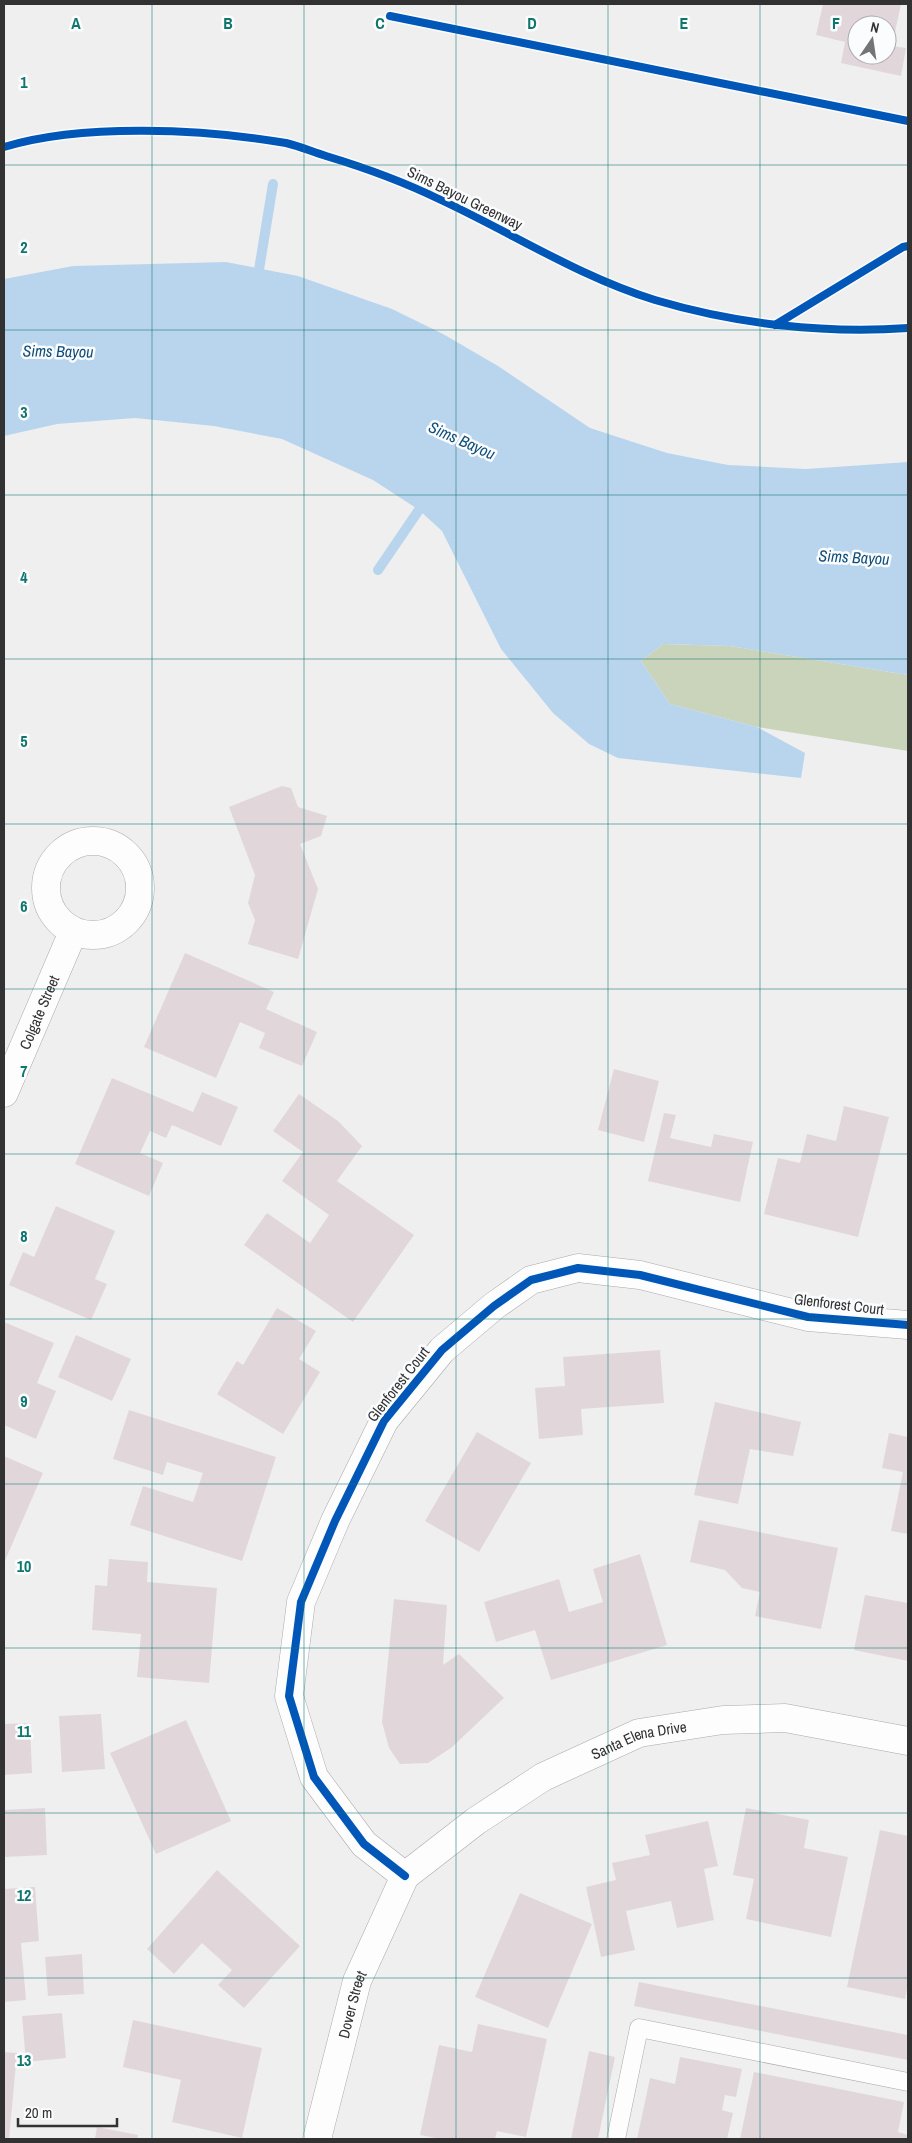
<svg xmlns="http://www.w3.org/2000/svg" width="912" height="2143" font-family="'Archivo Narrow',sans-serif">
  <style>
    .forest { fill: #c9d4bb }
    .water { fill: #b9d5ee }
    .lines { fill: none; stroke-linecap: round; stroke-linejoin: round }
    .stream { stroke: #b9d5ee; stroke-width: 10 }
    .building { fill: #e1d7db; fill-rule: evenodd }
    .lane-casing { stroke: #aaa; stroke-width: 19 }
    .street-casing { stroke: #aaa; stroke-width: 29 }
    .lane { stroke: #fdfdfd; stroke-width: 18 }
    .street { stroke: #fdfdfd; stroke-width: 28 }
    .cycleway-casing { stroke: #fbfcfd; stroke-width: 11 }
    .cycleway { stroke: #0057b8; stroke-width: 8 }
    .grid { fill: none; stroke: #0f766e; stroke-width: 1; stroke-opacity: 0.55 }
    .labels { text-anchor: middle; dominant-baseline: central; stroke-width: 5; stroke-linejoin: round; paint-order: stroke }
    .street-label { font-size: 15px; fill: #323232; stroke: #fbfcfd }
    .water-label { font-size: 16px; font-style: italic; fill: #0e4d79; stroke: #fbfcfd }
    .grid-label { font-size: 16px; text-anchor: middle; font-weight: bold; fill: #0f766e; stroke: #fbfcfd; stroke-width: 5; stroke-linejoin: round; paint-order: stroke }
  </style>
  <rect width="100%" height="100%" fill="#efefef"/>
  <path class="forest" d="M663,644L730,646L908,675V751L757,727L670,704L641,661Z"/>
  <path class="water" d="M226,262L298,276L392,309L443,334L498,366L590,428L667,453L728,465L806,469L908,462V675L730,646L663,644L641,661L670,704L757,727L805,753L801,778L618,758L589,744L553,713L501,649L442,531L419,510L373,480L282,439L214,426L135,418L57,424L4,436V279L73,266Z"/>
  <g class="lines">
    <path class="stream" d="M257,282L273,184
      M378,570L427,498"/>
  </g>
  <path class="building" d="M823,4H901L892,46L906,48L901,76L841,63L845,42L816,35ZM857,25H887V55H857Z
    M282,786L291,788L298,807L327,816L321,836L300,844L318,889L298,959L248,944L255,920L248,903L255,875L229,807Z
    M185,953L274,992L266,1009L317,1032L302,1066L259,1048L265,1033L240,1022L216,1078L144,1047Z
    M614,1069L659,1081L644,1142L598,1130Z
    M112,1078L193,1112L202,1092L238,1107L221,1146L172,1125L166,1138L150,1131L140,1153L163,1163L149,1196L75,1164Z
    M299,1094L338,1121L362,1146L337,1181L414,1235L353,1322L244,1245L267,1213L310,1243L329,1215L282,1181L303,1152L273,1131Z
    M844,1106L889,1117L858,1237L764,1214L778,1158L800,1163L807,1134L836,1141Z
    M664,1113L676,1115L670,1138L711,1147L714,1134L753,1142L740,1202L648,1181Z
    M56,1206L115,1231L95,1279L107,1284L91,1320L9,1285L23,1252L34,1257Z
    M277,1308L316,1331L299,1359L320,1372L283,1434L217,1394L237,1361L243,1365Z
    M4,1322L54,1343L37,1383L56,1391L36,1439L4,1425Z
    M76,1335L131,1359L112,1401L58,1377Z
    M660,1350L664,1403L581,1409L583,1435L539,1439L535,1388L565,1386L563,1357Z
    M715,1402L801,1422L793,1456L750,1449L738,1504L694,1495Z
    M129,1410L276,1457L242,1561L130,1525L143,1486L193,1502L203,1473L167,1462L163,1475L113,1459Z
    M477,1432L531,1463L479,1552L425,1521Z
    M889,1433L908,1437V1534L891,1531L903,1472L882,1468Z
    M4,1456L43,1473L4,1563Z
    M699,1520L838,1548L821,1629L755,1616L760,1592L742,1588L725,1570L690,1562Z
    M640,1554L667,1645L551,1680L535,1630L496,1642L484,1602L559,1579L569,1612L603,1602L593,1569Z
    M109,1559L148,1562L147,1582L217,1588L209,1683L137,1677L141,1634L92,1630L95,1585L107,1586Z
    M865,1595L908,1603V1661L854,1650Z
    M394,1599L447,1605L443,1665L459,1654L504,1698L451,1748L428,1763L400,1764L389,1748L382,1722Z
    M101,1714L105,1769L62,1772L59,1716Z
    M186,1720L231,1821L156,1854L110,1753Z
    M30,1723L32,1773L4,1775V1724Z
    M45,1808L47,1855L4,1857V1810Z
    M746,1808L809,1820L804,1848L848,1857L831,1937L746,1919L754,1879L733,1875Z
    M708,1821L718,1866L704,1869L714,1920L677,1928L671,1901L626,1911L635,1950L601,1957L586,1887L616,1880L612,1863L650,1855L645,1835Z
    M880,1830L908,1836V1984L905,1999L847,1987Z
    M217,1870L300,1946L244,2008L218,1985L232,1970L202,1943L174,1974L147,1949Z
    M35,1887L39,1941L21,1943L26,2000L4,2002V1889Z
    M520,1893L592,1924L548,2028L475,1997Z
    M82,1954L84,1994L48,1996L45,1957Z
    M639,1982L908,2035V2060L634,2006Z
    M62,2013L66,2058L26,2062L22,2016Z
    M133,2020L262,2048L242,2138L172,2122L181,2080L123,2067Z
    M478,2024L547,2039L526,2137L497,2131L495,2139H441L420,2135L439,2045L472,2052Z
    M589,2051L615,2057L598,2139H571Z
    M4,2052L17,2053L9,2139H4Z
    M680,2057L742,2069L736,2097L725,2095L722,2110L733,2113L727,2139H637L650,2078L675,2084Z
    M754,2072L904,2102L898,2132L908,2135V2139H740Z
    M97,2127L138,2135L137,2139H95Z"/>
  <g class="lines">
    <g class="lane-casing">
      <path id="lane" d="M616,2139L639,2028L908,2082"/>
    </g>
    <g class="street-casing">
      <g id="street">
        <circle cx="93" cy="888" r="47"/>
        <path id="s1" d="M4,1093L73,932"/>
        <path d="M405,1876L364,1844L314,1777L289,1696L301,1602L335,1521L384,1421L442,1350L494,1306L531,1280L578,1268L640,1275L808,1317L908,1325"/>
        <path id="s2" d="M317,2139L357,1981L405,1876L476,1821L543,1777L639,1733L723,1720L785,1718L908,1741"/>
      </g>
    </g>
    <use href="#lane" class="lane"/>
    <use href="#street" class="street"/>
    <g class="cycleway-casing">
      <path id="cycleway" d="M390,16L908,121
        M4,147C83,123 204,129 286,143C299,146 313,152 326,156C366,168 404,182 441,200C512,233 580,277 655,300C736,324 825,334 908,328
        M775,325L903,247L908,246
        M405,1876L364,1844L314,1777L289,1696L301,1602L335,1521L384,1421L442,1350L494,1306L531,1280L578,1268L640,1275L808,1317L908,1325"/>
    </g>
    <use href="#cycleway" class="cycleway"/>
  </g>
  <path class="grid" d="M152,4V2139M304,4V2139M456,4V2139M608,4V2139M760,4V2139M4,165H908M4,330H908M4,495H908M4,659H908M4,824H908M4,989H908M4,1154H908M4,1319H908M4,1484H908M4,1648H908M4,1813H908M4,1978H908"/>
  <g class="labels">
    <g class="street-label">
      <text transform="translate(465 198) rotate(26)">Sims Bayou Greenway</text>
      <text stroke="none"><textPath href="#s1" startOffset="88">Colgate Street</textPath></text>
      <text transform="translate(839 1304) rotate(7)">Glenforest Court</text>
      <text transform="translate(398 1384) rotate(-52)">Glenforest Court</text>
      <text stroke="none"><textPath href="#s2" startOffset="552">Santa Elena Drive</textPath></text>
      <text stroke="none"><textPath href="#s2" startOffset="139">Dover Street</textPath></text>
    </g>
    <g class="water-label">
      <text transform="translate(58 351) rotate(1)">Sims Bayou</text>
      <text transform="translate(462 440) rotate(24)">Sims Bayou</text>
      <text transform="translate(854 557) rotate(3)">Sims Bayou</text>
    </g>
  </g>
  <g class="grid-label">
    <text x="76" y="29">A</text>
    <text x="228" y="29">B</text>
    <text x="380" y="29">C</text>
    <text x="532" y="29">D</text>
    <text x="684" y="29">E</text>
    <text x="836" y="29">F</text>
    <text x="24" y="88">1</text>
    <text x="24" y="253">2</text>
    <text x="24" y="418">3</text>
    <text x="24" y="583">4</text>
    <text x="24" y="747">5</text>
    <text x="24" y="912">6</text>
    <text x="24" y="1077">7</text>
    <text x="24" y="1242">8</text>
    <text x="24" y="1407">9</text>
    <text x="24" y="1572">10</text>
    <text x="24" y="1737">11</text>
    <text x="24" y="1901">12</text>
    <text x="24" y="2066">13</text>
  </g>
  <rect width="912" height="2143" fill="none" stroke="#323232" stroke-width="10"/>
  <g transform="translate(872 40) rotate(13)"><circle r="24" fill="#fbfcfd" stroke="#ababac"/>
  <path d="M0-4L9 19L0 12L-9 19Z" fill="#747474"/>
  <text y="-8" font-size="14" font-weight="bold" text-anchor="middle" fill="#323232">N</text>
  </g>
  <path d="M18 2118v8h99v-8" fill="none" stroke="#323232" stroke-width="2.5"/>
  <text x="25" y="2118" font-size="15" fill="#323232" stroke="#fbfcfd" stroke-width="4" paint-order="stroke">20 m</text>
</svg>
